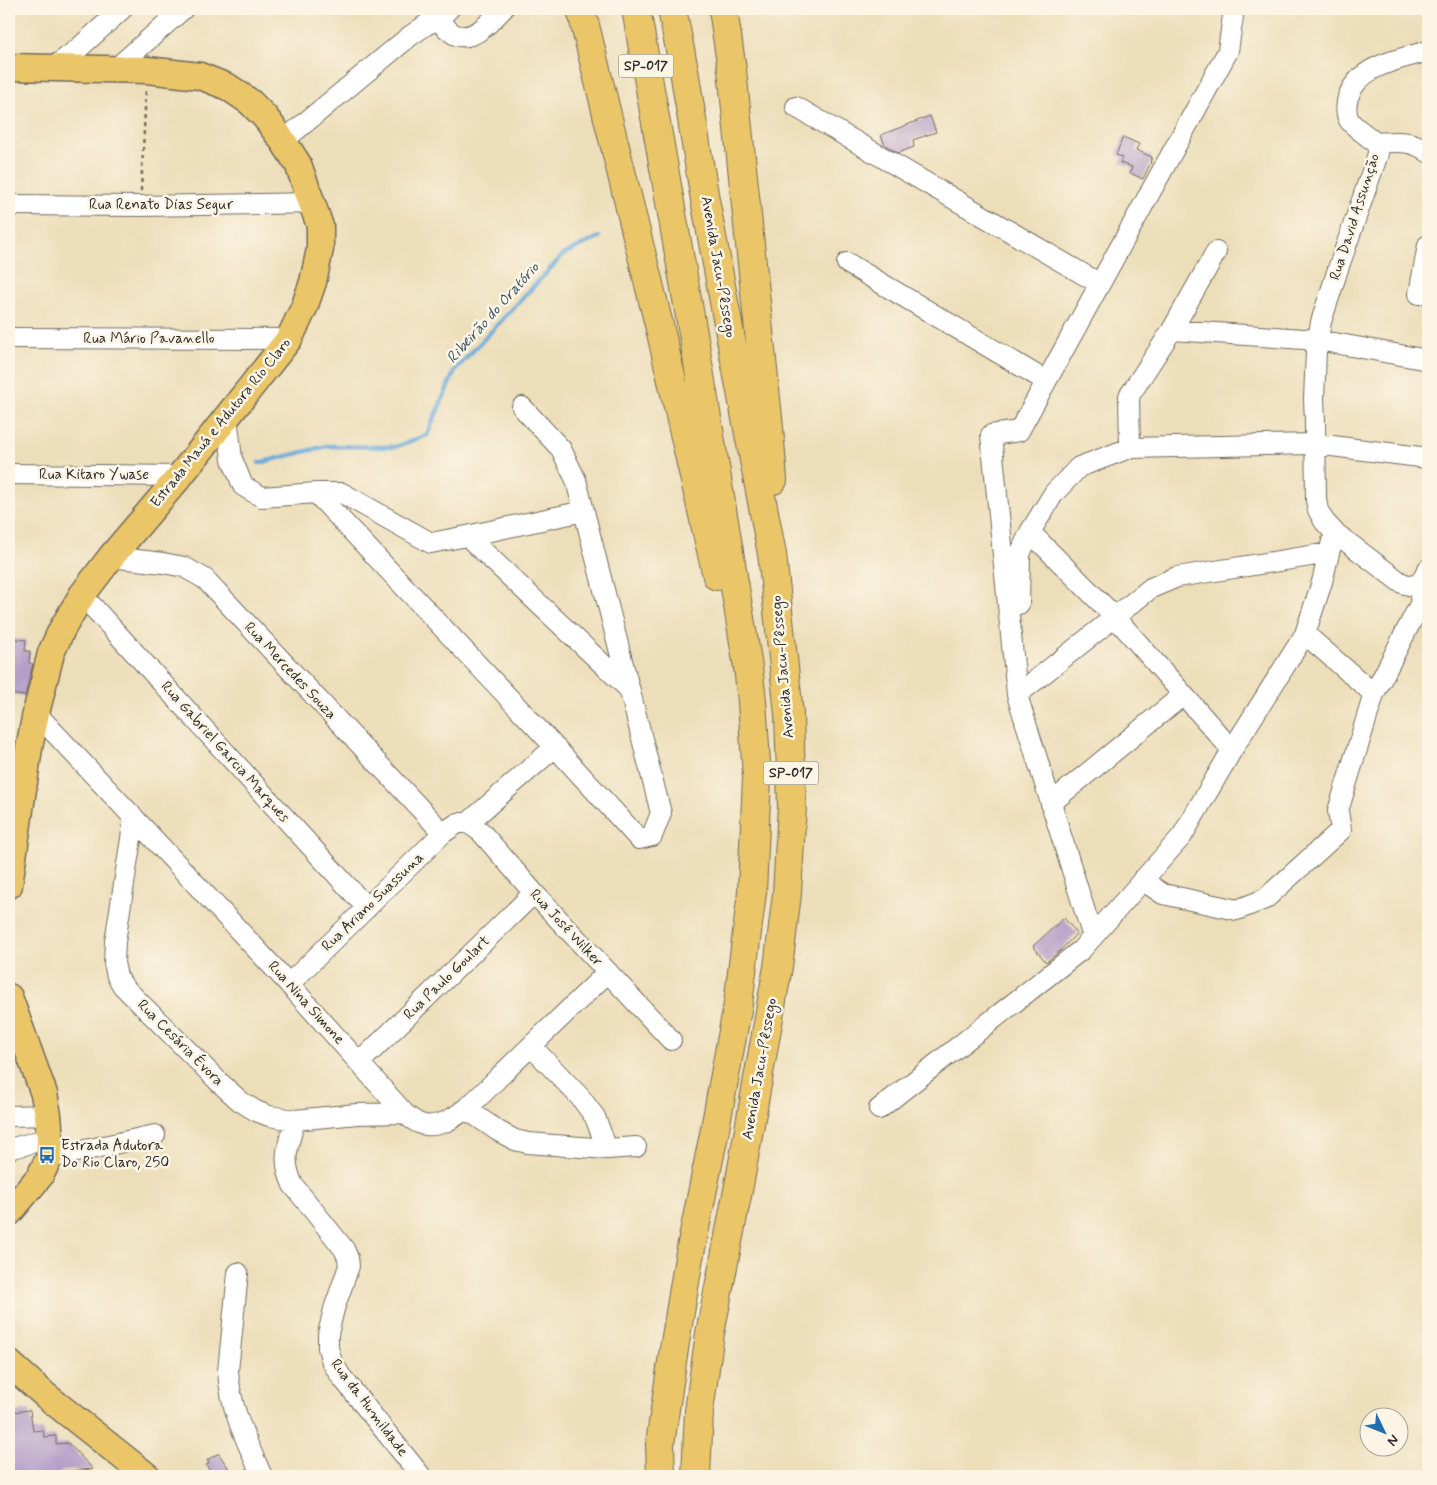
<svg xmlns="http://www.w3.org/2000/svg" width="1437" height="1485" font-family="Mynerve,sans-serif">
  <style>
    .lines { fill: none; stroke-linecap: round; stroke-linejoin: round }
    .stream { stroke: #64a8d9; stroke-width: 4.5 }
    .building { fill: #b49fc8 }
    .minor-casing { stroke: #6f6a5d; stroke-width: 22 }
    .major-casing { stroke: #6f6a5d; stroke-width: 29 }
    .highway-casing { stroke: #6f6a5d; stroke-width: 30 }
    .path { stroke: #6f6a5d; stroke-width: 2.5; stroke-dasharray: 4 4; stroke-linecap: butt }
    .minor { stroke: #fff; stroke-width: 20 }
    .major { stroke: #ebc669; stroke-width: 26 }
    .highway { stroke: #ebc669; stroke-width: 28 }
    .labels { text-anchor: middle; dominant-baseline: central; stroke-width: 5; stroke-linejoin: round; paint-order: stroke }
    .shield { fill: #fcf5e5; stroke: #6a6863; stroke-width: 1 }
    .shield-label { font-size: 14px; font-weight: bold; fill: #2b2b2b }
    .street-label { font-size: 15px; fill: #2b2b2b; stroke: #fcf5e5 }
    .poi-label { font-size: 15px; fill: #2b2b2b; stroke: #fcf5e5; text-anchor: start }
    .water-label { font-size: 16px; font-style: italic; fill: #3f5768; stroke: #fcf5e5 }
  </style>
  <rect width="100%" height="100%" fill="#fcf5e5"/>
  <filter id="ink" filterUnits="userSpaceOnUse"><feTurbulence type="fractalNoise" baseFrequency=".02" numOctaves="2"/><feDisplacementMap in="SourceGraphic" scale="10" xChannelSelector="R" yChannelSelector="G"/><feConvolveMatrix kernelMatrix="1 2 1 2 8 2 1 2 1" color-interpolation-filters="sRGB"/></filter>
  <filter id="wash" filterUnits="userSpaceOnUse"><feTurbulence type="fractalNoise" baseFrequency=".0096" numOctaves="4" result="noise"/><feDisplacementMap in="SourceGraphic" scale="20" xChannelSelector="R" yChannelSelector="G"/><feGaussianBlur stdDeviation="1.12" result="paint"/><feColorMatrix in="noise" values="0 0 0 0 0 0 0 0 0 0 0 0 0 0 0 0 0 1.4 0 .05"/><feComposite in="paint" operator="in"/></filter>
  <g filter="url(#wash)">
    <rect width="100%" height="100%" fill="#eddeba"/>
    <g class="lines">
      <path class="stream" d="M259,463L327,446L395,447L427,435L455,370L564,254L599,237"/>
    </g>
    <g id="blocks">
      <path class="building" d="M930,116L936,132L913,140L914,147L898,153L885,145L881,135Z
        M1123,137L1139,144L1136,150L1152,157L1150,162H1151L1143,179L1130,173L1132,167L1120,163L1122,157L1116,155Z
        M9,638L26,640L25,651H30L29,663L33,664L25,696L9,694Z
        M1064,918L1077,933L1058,953L1046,962L1033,946Z
        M30,1410L33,1431L43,1430L44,1437L56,1436V1444L68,1443L93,1469L59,1472V1474L9,1476V1420H12L11,1412Z
        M217,1454H219L231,1472L224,1476H214L206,1465L209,1463L207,1460Z"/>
    </g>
  </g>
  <g filter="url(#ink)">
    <use href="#blocks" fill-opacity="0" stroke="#6f6a5d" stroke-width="1"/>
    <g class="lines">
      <g class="minor-casing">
        <path id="minor" d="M449,9L437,20C443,24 450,33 456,35C475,42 491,20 503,9
          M1428,51C1399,60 1360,64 1348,97C1346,105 1345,113 1349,120C1354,128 1368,135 1375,143L1378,147V154L1338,269L1321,322L1316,351L1314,399L1315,421L1316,500L1318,510L1324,521L1334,532L1400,582C1417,590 1421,584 1428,569
          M52,69L79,48L122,9
          M114,70L183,9
          M796,107L1100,284
          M283,141L410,36L426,25L437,20L428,9
          M1375,143C1396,142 1411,139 1428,152
          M9,205L140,206L313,203
          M847,263L1046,381
          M1419,294L1428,245
          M1172,330L1318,340L1428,360
          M9,338L289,339
          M227,417L232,459L243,486L262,497L316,493
          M1130,448L1316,444L1428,458
          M9,474L180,476
          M584,511L467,536L630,690
          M467,536L431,543L342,493H316L555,747
          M111,557L163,563L184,567L205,579L443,833
          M82,595L367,908
          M1019,604L1020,554L1030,532
          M1305,634L1374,694L1421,602L1418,585
          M1017,683V695L1093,937
          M1017,695L991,435L1019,431L1228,51L1234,9
          M1017,695L1151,588L1177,577L1329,553
          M36,713L289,984L404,1113C418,1125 426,1129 445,1122C464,1114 488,1088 503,1073C538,1039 573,1006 608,972
          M1232,750L1305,634L1322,582L1332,541
          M1051,803L1183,695
          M134,819L115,942L114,963L117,976L123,986L219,1082L240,1101L256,1111L269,1116L295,1120L357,1114L404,1113
          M468,823L555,747L639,839L652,836L661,813L576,480L561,449L522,407
          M1142,880L1163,894L1237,910L1265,899L1341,830L1338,811L1374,694
          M289,984L443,833L458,823H468L481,832L534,893L671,1040
          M531,1046L580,1097L595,1117L607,1149
          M360,1062L534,893
          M879,1109L1081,950L1182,836L1232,750L1116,618L1030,532L1054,493L1079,467L1130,448L1129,396L1172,330L1216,252
          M462,1111L472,1113L498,1131L515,1140L528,1143L607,1149L636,1147
          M9,1116L48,1115
          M295,1120C288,1146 281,1159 293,1185L344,1249L348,1258L349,1266L334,1309L328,1334V1348L332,1362L340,1375L421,1476
          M9,1149L50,1138
          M49,1158L155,1135
          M238,1273L228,1371C230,1409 247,1442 262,1476"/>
      </g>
      <g class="major-casing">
        <path id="major" d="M9,67L147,70L200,76L228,87L250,102L265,117L283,141L298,164L320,226V249L313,282L304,308L289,339L180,476L111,557L82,595L62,629L51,653L36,713L29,748L9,885
          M9,997L44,1094L48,1115L50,1138L49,1158L40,1176L9,1213
          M9,1363L45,1395L147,1476"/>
      </g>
      <g class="highway-casing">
        <path id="highway" d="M581,9L661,333L717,576
          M636,9L694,339L748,667L752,701L757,777L752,892L738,1004L714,1134L689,1258L673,1355L660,1444L661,1476
          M672,9L684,70L704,194L733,350L772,554L789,714L792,806L787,894L778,967L740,1180L710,1333L699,1411L696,1476
          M723,9L732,70L769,428L773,480"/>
      </g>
      <path class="path" d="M141,191L146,89"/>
      <use href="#minor" class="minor"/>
      <use href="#major" class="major"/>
      <use href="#highway" class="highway"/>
    </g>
  </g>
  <defs>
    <g id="bus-bare" transform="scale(1.35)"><path d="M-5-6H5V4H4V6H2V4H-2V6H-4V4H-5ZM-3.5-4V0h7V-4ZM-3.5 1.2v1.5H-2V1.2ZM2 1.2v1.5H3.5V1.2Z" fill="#1f6fb2" stroke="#fcf5e5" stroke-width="2.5" paint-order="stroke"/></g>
  </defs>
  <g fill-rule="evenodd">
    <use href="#bus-bare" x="47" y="1155"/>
  </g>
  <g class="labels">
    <g class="shield">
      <rect x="618.5" y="54.5" width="55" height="23" rx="4"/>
      <rect x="763.5" y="761.5" width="55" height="23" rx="4"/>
    </g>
    <g class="shield-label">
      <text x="646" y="66">SP-017</text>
      <text x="791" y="773">SP-017</text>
    </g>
    <g class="street-label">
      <text x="161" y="205">Rua Renato Dias Segur</text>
      <text transform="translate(1355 217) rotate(-72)">Rua David Assunção</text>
      <text transform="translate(718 267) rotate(80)">Avenida Jacu-Pêssego</text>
      <text x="149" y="339">Rua Mário Pavanello</text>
      <text transform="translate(221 423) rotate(-51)">Estrada Mauá e Adutora Rio Claro</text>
      <text x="94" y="475">Rua Kitaro Ywase</text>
      <text transform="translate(783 667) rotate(-95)">Avenida Jacu-Pêssego</text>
      <text transform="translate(290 671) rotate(47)">Rua Mercedes Souza</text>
      <text transform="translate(225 752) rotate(48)">Rua Gabriel Garcia Marques</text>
      <text transform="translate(373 902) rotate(-44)">Rua Ariano Suassuna</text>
      <text transform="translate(566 928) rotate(47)">Rua José Wilker</text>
      <text transform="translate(447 978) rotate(-44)">Rua Paulo Goulart</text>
      <text transform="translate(306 1003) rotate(48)">Rua Nina Simone</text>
      <text transform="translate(180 1043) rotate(45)">Rua Cesária Évora</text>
      <text transform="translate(760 1069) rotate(-80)">Avenida Jacu-Pêssego</text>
      <text transform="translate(369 1408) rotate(53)">Rua da Humildade</text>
    </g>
    <g class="poi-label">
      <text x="61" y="1146">Estrada Adutora<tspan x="61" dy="17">Do Rio Claro, 250</tspan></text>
    </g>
    <g class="water-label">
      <text transform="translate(493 313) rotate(-48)">Ribeirão do Oratório</text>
    </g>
  </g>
  <rect width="1437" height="1485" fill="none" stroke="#fcf5e5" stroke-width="30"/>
  <g transform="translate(1384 1432) rotate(133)"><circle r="24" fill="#fcf5e5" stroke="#a8a49b"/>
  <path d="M0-4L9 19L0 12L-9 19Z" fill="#1f6fb2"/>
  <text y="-8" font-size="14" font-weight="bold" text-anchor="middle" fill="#2b2b2b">N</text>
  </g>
</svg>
